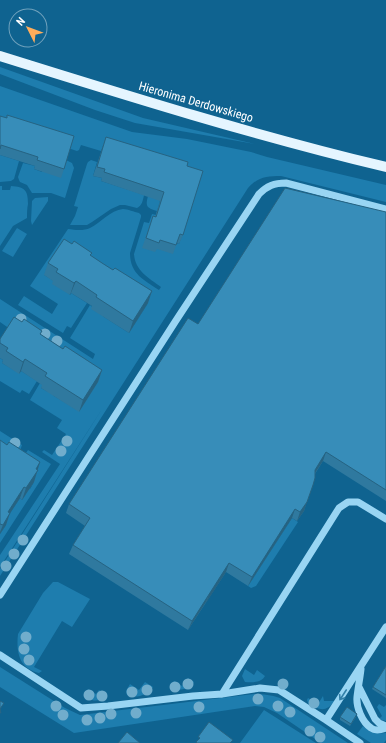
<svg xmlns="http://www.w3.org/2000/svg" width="386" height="743" font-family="'Roboto Condensed',sans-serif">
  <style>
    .green { fill: #1e7dae }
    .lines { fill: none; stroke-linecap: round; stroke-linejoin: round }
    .minor { stroke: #99d5f3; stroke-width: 7 }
    .major { stroke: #e5f5ff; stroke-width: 10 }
    .tree { fill: #71adcc }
    .wall { fill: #2f799f }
    .shaded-wall { fill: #266382 }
    .building { fill: #378db9; stroke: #266382 }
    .oneway { stroke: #3280a9 }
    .labels { text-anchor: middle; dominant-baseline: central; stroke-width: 3; stroke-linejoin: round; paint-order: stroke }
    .street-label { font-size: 12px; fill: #fff; stroke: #0f6390 }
  </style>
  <rect width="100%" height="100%" fill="#0f6390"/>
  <path class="green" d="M0,67L143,118L255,144L135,123L95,110L0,74Z
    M0,86L132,132L187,139L251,152L267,157L386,185V202L281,176C267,176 258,177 248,188L0,576V569L104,406L0,567V555L60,464L42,452L44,450L52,455L66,434L57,428L62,420L30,400L40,383L43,385L41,388L48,392L50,390L54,396L79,411L10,329L0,322V299L93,359L95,354L70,338L90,305L104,317L129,333L148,303L44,275L54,281L70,295L71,293L87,303L71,328L67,326L63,333L18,305L24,296L52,314L58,304L30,286L68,229C75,230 84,231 90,228C101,223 110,210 123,209C128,209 134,212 139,213L141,215V217L130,253C130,274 144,280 159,290L161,287C149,278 135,271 134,254L144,222L149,223L152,214L156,215L152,226L156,249L176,243L179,244L188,218L103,146L101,151L81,145L79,150L77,151L0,126Z
    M0,155L19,161L14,179L11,181L0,182Z
    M66,160L72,163L74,168L65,198L51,193H32L27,185L20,182L19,180L18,177L23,163L35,166L34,169L42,172L43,169Z
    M91,160L97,162L93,176L102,178L101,181L144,195C143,200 142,206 137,208L125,205H120L111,209L92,222L87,225H70L75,216L78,207L74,206L87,164L88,162Z
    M0,186H2V190H10L11,186C25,187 28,190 28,204C27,209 27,213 27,218L13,226L0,246Z
    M162,194L157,211C147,208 145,207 148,196Z
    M48,197V201L32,225L31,221L32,201L35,198Z
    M17,228L27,234L13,257L2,251Z
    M0,358L3,360L2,363L19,373L21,371L37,381L29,394L22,390L20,393L0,381Z
    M0,431L22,445L20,451L0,455Z
    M28,450L51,464L0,543V534L6,525L3,524L20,498L22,500L26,494V487L30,489L34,482L32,481L19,463Z
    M292,518L298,522L256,586L251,588L248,586Z
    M53,582H58L90,599L72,627L62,621L34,667L42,671L39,673C19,669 16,652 18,634L43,593Z
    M0,667L65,708L80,715L254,694C264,694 271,695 280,698L348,743H321L277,713L264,707L255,706L74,733L0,687Z
    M245,669L254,675L257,670L265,676C262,682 253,683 245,682L242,676Z
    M188,678L194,682L190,688L172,691L170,689V687L174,681L182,686Z
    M145,682L153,687C148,695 136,699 127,695L126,691L130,684L139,690Z
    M88,689L96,694L99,690L107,695C101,702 89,703 85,694Z
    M323,696L324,701H335C325,713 320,710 308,703L307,700L308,698L318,704Z
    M379,704L384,707L386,705V721L382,720L379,719L382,716L377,707Z
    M264,710L316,743H240Z
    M363,726C371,733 376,734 386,733V740L384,743H371L357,734Z"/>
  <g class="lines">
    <path class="minor" d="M0,595L175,322L259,194C267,186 274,183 286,183L386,209
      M0,655L81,708L108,706L193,696L222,694L260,688L279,690L326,720L360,743
      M361,669C360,678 358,688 357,697C356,707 362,722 371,728C375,731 381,730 386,728
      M359,687L375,719L379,723L386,726
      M222,694L339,508L348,502H358L386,519
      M326,720L386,627"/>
    <path class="major" d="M0,56C128,96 256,136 386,167"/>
  </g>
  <g class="tree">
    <circle cx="21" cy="319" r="5.5"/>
    <circle cx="45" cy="334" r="5.5"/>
    <circle cx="57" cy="341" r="5.5"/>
    <circle cx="67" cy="441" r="5.5"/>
    <circle cx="15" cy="443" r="5.5"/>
    <circle cx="61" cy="451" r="5.5"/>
    <circle cx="23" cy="540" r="5.5"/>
    <circle cx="14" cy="554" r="5.5"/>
    <circle cx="6" cy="566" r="5.5"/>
    <circle cx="26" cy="637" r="5.5"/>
    <circle cx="24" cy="649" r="5.5"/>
    <circle cx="29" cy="660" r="5.5"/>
    <circle cx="188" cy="684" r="5.5"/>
    <circle cx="283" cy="684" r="5.5"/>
    <circle cx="175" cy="687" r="5.5"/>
    <circle cx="147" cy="690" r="5.5"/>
    <circle cx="132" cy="692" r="5.5"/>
    <circle cx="89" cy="695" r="5.5"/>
    <circle cx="102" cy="696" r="5.5"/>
    <circle cx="258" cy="699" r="5.5"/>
    <circle cx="314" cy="703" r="5.5"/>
    <circle cx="56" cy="706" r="5.5"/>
    <circle cx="278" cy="706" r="5.5"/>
    <circle cx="199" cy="707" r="5.5"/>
    <circle cx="290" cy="712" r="5.5"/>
    <circle cx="136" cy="713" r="5.5"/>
    <circle cx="111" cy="714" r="5.5"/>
    <circle cx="63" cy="715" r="5.5"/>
    <circle cx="100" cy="718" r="5.5"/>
    <circle cx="87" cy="720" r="5.5"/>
    <circle cx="310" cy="731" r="5.5"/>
    <circle cx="320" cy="737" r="5.5"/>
  </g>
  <path class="wall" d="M0,116L64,169L61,178L34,169L35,166L0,155Z
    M106,137L187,166L183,235L179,244L177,243L173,254L157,249L155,252L142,248L153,216L155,217L160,201L101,181L102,178L93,176Z
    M386,212V501L323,461L315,474L304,511L297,521L292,518L248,586L226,572L188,630L69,554L73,545L85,526L66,513L69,504L198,324Z
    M72,244L91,256L148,303L129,333L91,309L92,306L71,293L70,295L52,284L53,281L44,275L48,263Z
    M22,322L42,331L40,334L63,349L102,370L98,382L79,412L41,388L42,385L21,371L19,374L2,363L3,360L0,358V339Z
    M0,440L7,445L40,462L34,482L22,500L20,498L10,513L6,525L0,534Z
    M386,666V698L372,689L373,687Z
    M340,717H356L350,726L340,720Z"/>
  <path class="shaded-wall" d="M76,281L71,293L70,295L74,283Z
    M152,291L148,303L129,333L133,321Z
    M25,359L21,371L19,374L23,362Z
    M102,370L98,382L79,412L83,400Z
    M326,452L323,461L311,479L315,470Z
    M40,462L34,482L22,500L26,488L36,469Z
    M313,485L304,511L297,521L300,512Z
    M24,487L20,498L3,524L8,512Z
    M295,509L292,518L248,586L252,577Z
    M10,513L6,525L0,534V532L3,525Z
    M229,563L226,572L206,603L209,594Z
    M209,593L206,602L188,630L192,621Z"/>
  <path class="building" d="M7,115L74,136L64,169L37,160L38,157L1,145L0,149V116L7,118Z
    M106,137L188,162L187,166L203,171L183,235L180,234L176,245L160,240L159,243L146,238L153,216L156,217L164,192L104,172L105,169L97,167Z
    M285,188L386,212V490L326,452L315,470V478L313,485L307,502L300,512L295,509L252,577L229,563L192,621L73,545L90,518L69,504L188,318L198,324Z
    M64,239L72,244L74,241L92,253L90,255L102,263L113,270L115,268L152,291L133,321L96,297L97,295L76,281L74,283L56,272L58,269L48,263Z
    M14,317L22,322L24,319L42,331L40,334L63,349L65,346L102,370L83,400L45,376L47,373L25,359L23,362L6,351L8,348L0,343V339Z
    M0,440L7,445L9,442L40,462L36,469L38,470L26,488L24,487L8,512L10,513L3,525L0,524Z
    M386,666V695L373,687Z
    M0,701L4,703L0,709L1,713H0Z
    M347,707L357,714L351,724L340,717Z
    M209,722L233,740L230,743H197L196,742L200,738L198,737Z
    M127,732L140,743H118Z"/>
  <defs><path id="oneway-shaft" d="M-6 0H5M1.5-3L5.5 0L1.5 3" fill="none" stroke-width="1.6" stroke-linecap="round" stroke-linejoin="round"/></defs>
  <use class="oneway" href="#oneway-shaft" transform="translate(343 695) rotate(123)"/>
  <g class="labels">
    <g class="street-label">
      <text transform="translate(196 102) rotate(16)">Hieronima Derdowskiego</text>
    </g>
  </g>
  <g transform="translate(28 28) rotate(312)"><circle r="19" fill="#0f6390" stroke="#6fa1bc"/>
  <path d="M0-3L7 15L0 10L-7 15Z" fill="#ffad5b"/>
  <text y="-6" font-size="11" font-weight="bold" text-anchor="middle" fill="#ffffff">N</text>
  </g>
</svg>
